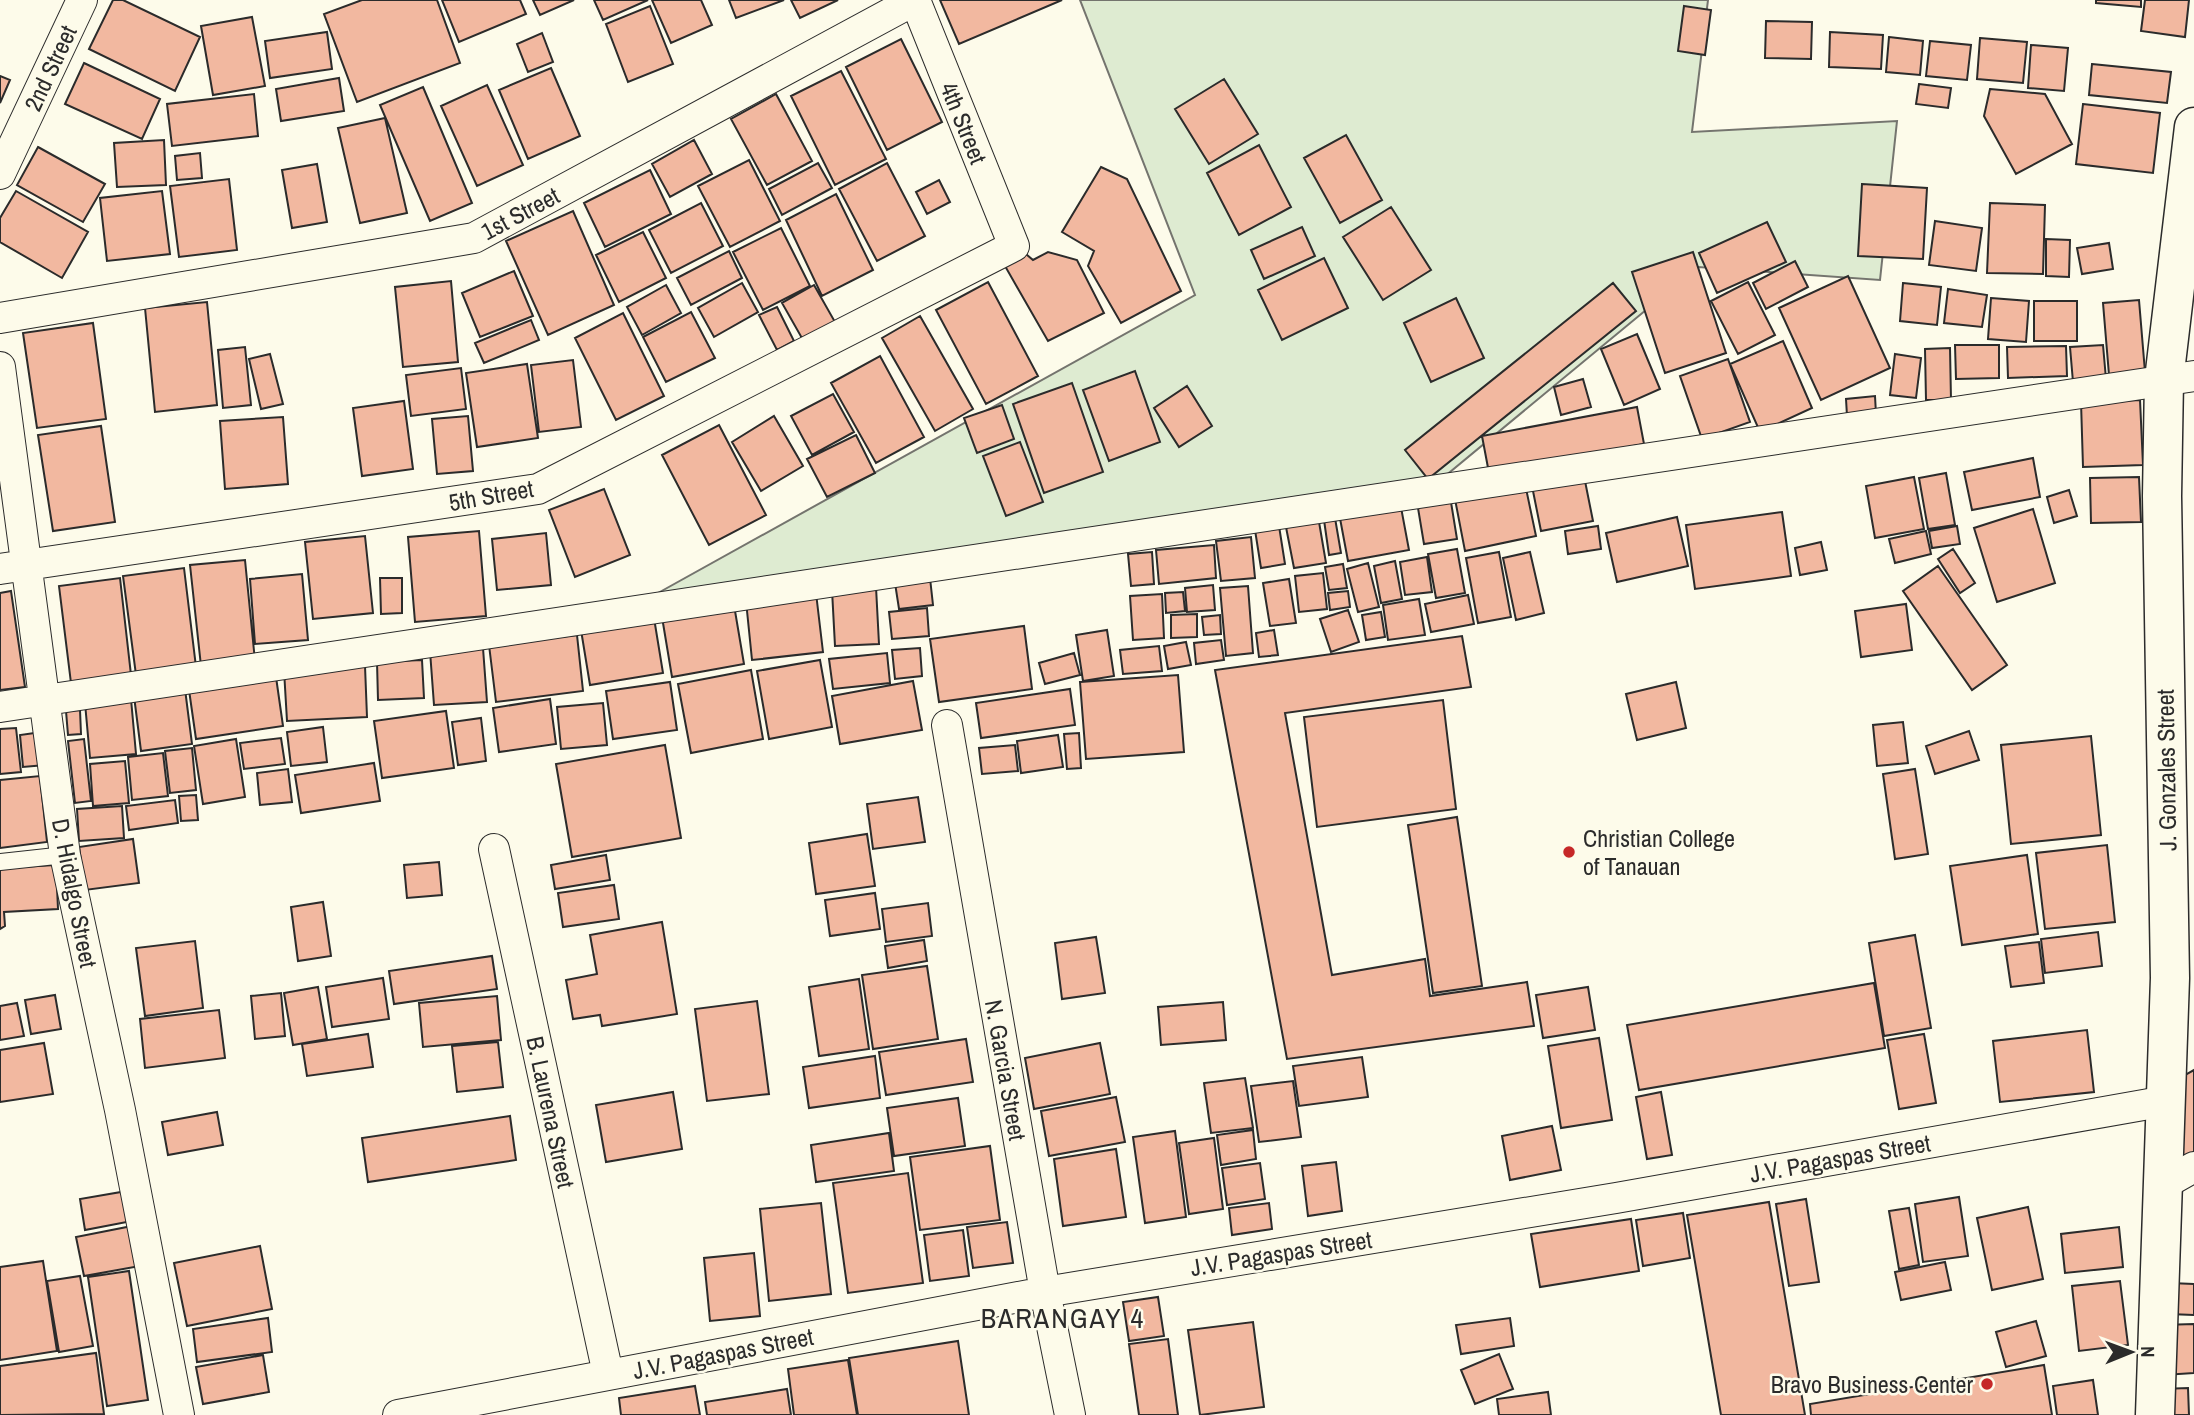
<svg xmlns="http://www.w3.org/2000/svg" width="2194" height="1415" font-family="'Archivo Narrow',sans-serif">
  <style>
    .green { fill: #deebd1; stroke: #74746e; stroke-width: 2 }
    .building { fill: #f2b8a0; stroke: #2b2b2b; stroke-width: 2 }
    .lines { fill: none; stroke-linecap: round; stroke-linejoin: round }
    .service-casing { stroke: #2b2b2b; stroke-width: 18 }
    .minor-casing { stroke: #2b2b2b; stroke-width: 32 }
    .secondary-casing { stroke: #2b2b2b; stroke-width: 41 }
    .service { stroke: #fdfbea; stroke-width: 16 }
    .minor { stroke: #fdfbea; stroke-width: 30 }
    .secondary { stroke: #fdfbea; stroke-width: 38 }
    .poi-dot { fill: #c62828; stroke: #fdfbea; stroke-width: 2.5 }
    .labels { text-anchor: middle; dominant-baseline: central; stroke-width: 5; stroke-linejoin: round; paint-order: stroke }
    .street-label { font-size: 24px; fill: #2b2b2b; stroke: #fdfbea }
    .poi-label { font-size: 24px; fill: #2b2b2b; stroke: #fdfbea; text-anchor: start }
    .quarter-label { font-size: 28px; letter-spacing: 2px; fill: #2b2b2b; stroke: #fdfbea }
  </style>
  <rect width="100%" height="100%" fill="#fdfbea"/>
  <path class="green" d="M1080,0H1708L1692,132L1897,121L1880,280L1698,267L1427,491L649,598L1195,295Z"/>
  <path class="building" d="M113,0H123L200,37L175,91L89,49Z
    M362,0H437L460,63L357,102L324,14Z
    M442,0H520L526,14L459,42Z
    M533,0H574L540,15Z
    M594,0H648L603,20Z
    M652,0H701L712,25L671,43Z
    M729,0H784L736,18Z
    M791,0H838L800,18Z
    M940,0H1062L959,44Z
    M2096,0H2141V7L2096,3Z
    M2145,0H2189L2185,37L2141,31Z
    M650,6L673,64L628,82L606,24Z
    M1684,6L1711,10L1705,55L1678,51Z
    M252,17L265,86L213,95L201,26Z
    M1766,21L1812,22L1811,59L1765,58Z
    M327,32L332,69L270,78L265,41Z
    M1830,32L1883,35L1881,69L1829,67Z
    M542,33L553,62L528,72L517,44Z
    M1889,37L1923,41L1920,75L1886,72Z
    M1980,38L2027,42L2023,83L1977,79Z
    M901,39L942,122L887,150L846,67Z
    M1930,41L1971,45L1967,80L1926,76Z
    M2031,45L2068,48L2064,91L2028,88Z
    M84,63L160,99L142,139L65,104Z
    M2092,64L2171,72L2167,103L2089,95Z
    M551,68L580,136L528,159L499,90Z
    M841,71L886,159L835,185L791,96Z
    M0,76L10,80L0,103Z
    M339,78L344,111L281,121L276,89Z
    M1224,79L1258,134L1209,164L1175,109Z
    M1919,84L1951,88L1948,108L1916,104Z
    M487,85L523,165L477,186L441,106Z
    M423,87L472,203L430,221L380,105Z
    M1990,89L2045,94L2072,144L2016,174L1984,116Z
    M254,94L258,136L172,146L167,104Z
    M776,94L812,161L767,185L731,119Z
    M2083,104L2160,113L2153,173L2076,164Z
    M385,118L407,213L360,223L338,128Z
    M1346,135L1382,200L1340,223L1304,158Z
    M164,140L166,185L117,187L114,143Z
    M694,140L712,174L670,197L652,164Z
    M1259,145L1291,207L1239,235L1207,173Z
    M38,147L105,184L83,222L17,185Z
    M200,153L202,178L177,180L175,156Z
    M749,160L780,221L730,247L698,186Z
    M818,163L832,188L782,215L769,189Z
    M887,163L925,236L877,261L839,189Z
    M317,164L327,222L292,228L282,170Z
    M1101,167L1127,179L1181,291L1121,323L1088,266L1094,251L1062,232Z
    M650,170L671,214L605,247L584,203Z
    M229,179L237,250L179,257L170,186Z
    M939,180L950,202L927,214L916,192Z
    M1862,184L1927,188L1923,259L1858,256Z
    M16,191L88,232L62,278L0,242V218Z
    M162,191L170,254L107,261L100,198Z
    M836,194L873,270L822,296L786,220Z
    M701,203L723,246L671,273L649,230Z
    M1990,203L2045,205L2043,274L1987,273Z
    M1391,207L1431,270L1383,300L1343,237Z
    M573,211L614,305L548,335L506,241Z
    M1935,221L1982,228L1976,271L1929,265Z
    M1767,222L1786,262L1717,293L1699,253Z
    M1302,227L1315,256L1264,279L1251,250Z
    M781,228L810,286L763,310L733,252Z
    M643,232L666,278L619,302L596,255Z
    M2046,239L2070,240L2069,277L2046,276Z
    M2109,243L2113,269L2082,274L2077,248Z
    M1020,249L1033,260L1048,252L1077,260L1104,313L1048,341L1001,259Z
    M729,251L742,278L691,305L677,278Z
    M1693,252L1726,353L1665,373L1632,272Z
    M1324,258L1348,308L1282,340L1258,290Z
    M1795,261L1808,287L1766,309L1753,283Z
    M514,271L533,316L480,337L462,293Z
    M1848,276L1890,368L1821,400L1779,308Z
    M451,281L458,362L403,367L395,287Z
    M988,282L1038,376L986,404L936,310Z
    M1748,282L1775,335L1738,354L1711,301Z
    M742,283L758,312L714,337L698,308Z
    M1613,283L1636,311L1428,479L1405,450Z
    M1903,283L1941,287L1937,325L1900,321Z
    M666,285L681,313L642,335L627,307Z
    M814,285L835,322L803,340L782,303Z
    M1948,289L1987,295L1982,327L1944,323Z
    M1456,298L1484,358L1431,382L1404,323Z
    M1991,298L2029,301L2026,342L1988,339Z
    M2139,300L2145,372L2109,375L2103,303Z
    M2034,301H2077V341H2034Z
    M207,302L217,405L155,412L145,308Z
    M777,307L794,341L777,350L759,315Z
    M691,312L715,358L666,382L643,337Z
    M623,313L664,396L616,420L575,338Z
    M920,316L973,409L935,431L882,338Z
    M531,320L539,340L484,363L475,343Z
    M93,323L106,419L37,428L23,333Z
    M1637,334L1660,389L1624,405L1601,349Z
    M1783,341L1812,408L1760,432L1730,364Z
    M1955,345H1999V378L1956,379Z
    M2103,345L2106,379L2073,382L2070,347Z
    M2066,346L2067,376L2008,378L2007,347Z
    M245,347L251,405L223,408L218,350Z
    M1950,348L1951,400H1926L1925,349Z
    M270,354L283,404L261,409L249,359Z
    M1895,354L1921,358L1916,398L1890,395Z
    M880,356L924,437L876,463L831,383Z
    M1728,359L1750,422L1702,439L1680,376Z
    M573,360L581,427L539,432L531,365Z
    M527,364L538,438L477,447L466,373Z
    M461,368L466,409L411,416L406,375Z
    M1135,371L1160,442L1109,461L1083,390Z
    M1583,379L1591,407L1561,415L1554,387Z
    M1072,383L1103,472L1044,493L1013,404Z
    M1187,386L1212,426L1179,447L1154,408Z
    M833,394L854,432L812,455L791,416Z
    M1875,396L1876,414L1847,416L1846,399Z
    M2140,400L2143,465L2083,467L2081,402Z
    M404,401L413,469L362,476L353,408Z
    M1002,405L1014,439L977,453L964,418Z
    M1637,407L1644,444L1489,473L1482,436Z
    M468,416L473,471L437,474L432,419Z
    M774,416L803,466L761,491L732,442Z
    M283,417L288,484L225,489L220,421Z
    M719,425L766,515L709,545L662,455Z
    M101,426L115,522L53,531L38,435Z
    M856,435L875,473L827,497L807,459Z
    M1020,442L1043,502L1006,516L983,456Z
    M2033,458L2040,497L1972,510L1964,472Z
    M1946,473L1955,525L1928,529L1919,478Z
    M1584,476L1593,521L1541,531L1532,486Z
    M1914,477L1924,529L1875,538L1866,486Z
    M2139,477L2141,522L2091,523L2090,478Z
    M1524,479L1536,536L1465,551L1454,494Z
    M604,489L630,555L575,577L549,510Z
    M2069,490L2077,516L2054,523L2047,497Z
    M1450,496L1457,539L1424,544L1417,502Z
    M1400,502L1409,550L1348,561L1339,513Z
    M2033,509L2055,583L1997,602L1974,528Z
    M1782,512L1791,576L1695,589L1686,525Z
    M1318,516L1326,563L1294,568L1285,522Z
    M1677,517L1688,566L1617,582L1606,533Z
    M1335,518L1341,553L1329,555L1324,520Z
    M1279,526L1285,564L1261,568L1255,530Z
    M1598,526L1601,549L1568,554L1565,531Z
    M1957,526L1960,544L1932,548L1929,531Z
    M479,531L486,616L415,622L408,537Z
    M1926,531L1931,554L1895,563L1889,539Z
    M546,533L551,585L497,590L492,539Z
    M365,536L373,613L313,619L305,542Z
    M1251,537L1255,578L1221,581L1216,541Z
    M1821,542L1827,570L1800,575L1795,548Z
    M1214,545L1216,578L1159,584L1156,550Z
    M1457,549L1465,593L1436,598L1428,554Z
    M1953,549L1975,583L1960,593L1938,559Z
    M1152,552L1154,584L1131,586L1128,554Z
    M1499,552L1511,617L1478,623L1466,558Z
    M1530,552L1544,613L1516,620L1503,558Z
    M1427,557L1432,592L1405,595L1400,562Z
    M245,560L255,661L201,666L190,565Z
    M1395,561L1402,599L1381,603L1374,566Z
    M1368,563L1379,607L1358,612L1347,569Z
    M1343,564L1347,588L1329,590L1325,567Z
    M1938,566L2007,665L1972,690L1903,591Z
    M184,568L196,667L136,675L123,576Z
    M1323,573L1327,609L1299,612L1295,576Z
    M302,574L308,640L255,644L250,579Z
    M120,578L131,675L71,683L59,586Z
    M380,578H402V613L381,614Z
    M930,578L933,605L899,609L895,583Z
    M1289,579L1296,623L1270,626L1263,583Z
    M1213,585L1215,610L1187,612L1185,588Z
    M1248,586L1253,653L1226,656L1220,588Z
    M876,587L879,644L835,646L832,590Z
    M11,591L25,687L0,690V593Z
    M1348,591L1350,607L1330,610L1328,593Z
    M1183,592L1185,611L1166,613L1165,593Z
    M816,593L823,652L752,660L746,601Z
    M1162,594L1164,638L1133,640L1130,596Z
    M1468,595L1474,624L1431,632L1425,604Z
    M1419,599L1425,635L1388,640L1383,605Z
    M1906,604L1912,650L1861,657L1855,611Z
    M734,605L744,664L672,677L662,617Z
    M927,608L929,636L892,639L889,612Z
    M1348,610L1359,642L1331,652L1320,619Z
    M1381,612L1385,637L1366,640L1362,615Z
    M1197,614V637L1171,638V615Z
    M1220,615L1221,634L1204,635L1202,617Z
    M654,618L663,673L590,685L581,630Z
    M1024,626L1032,689L939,702L930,639Z
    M1107,630L1114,676L1083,681L1076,635Z
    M1274,630L1278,655L1259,657L1256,633Z
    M577,635L583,691L496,702L489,645Z
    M1462,636L1471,687L1285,713L1332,975L1425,959L1430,996L1527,982L1534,1026L1287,1059L1215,670Z
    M1221,640L1224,660L1196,664L1194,643Z
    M1186,642L1191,665L1168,669L1164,646Z
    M1159,646L1162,671L1123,674L1120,650Z
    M483,648L487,702L434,705L430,651Z
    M920,648L922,676L895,679L892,650Z
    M887,653L890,683L833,689L829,659Z
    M1074,653L1080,675L1045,684L1039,663Z
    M422,660L424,698L378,700L377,662Z
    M820,660L832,727L769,739L757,671Z
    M365,666L367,717L287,721L284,670Z
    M751,670L763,739L691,753L678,684Z
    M1178,675L1184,752L1086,759L1080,682Z
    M276,677L283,726L196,739L189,690Z
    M913,681L922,730L840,744L832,696Z
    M670,682L677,730L613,739L606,691Z
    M1676,682L1686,728L1637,740L1626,694Z
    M185,689L192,744L141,751L134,696Z
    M1070,689L1075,725L981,738L976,703Z
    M131,699L136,754L90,758L85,703Z
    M550,699L556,744L499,752L493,708Z
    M1443,700L1456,809L1317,827L1304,717Z
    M603,703L607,745L561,749L557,707Z
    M80,710L81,734L68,735L66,711Z
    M446,711L454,768L382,778L374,721Z
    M481,718L486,761L458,765L452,722Z
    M1903,722L1908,763L1877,766L1873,725Z
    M323,727L327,762L291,766L287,732Z
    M16,728L21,772L0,774V729Z
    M1969,731L1979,760L1935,774L1926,746Z
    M42,732L45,765L23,767L20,735Z
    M1079,733L1081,768L1067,769L1064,734Z
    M1058,735L1063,767L1021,773L1017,741Z
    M2091,736L2101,835L2011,844L2001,745Z
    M281,738L285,764L244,769L240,743Z
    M84,739L91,801L75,803L68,741Z
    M236,739L245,797L203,804L194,746Z
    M665,745L681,838L572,857L556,764Z
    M1015,745L1018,771L982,774L979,748Z
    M192,748L196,790L170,793L165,751Z
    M163,753L168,796L132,800L128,757Z
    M125,761L129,803L93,806L90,764Z
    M374,763L380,801L301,813L295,775Z
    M288,769L292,802L260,805L257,773Z
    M1915,769L1928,854L1895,859L1883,774Z
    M40,776L47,842L0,848V780Z
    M196,795L198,820L181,821L179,796Z
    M918,797L925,842L873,849L867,804Z
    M175,800L178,823L129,830L126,806Z
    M122,806L124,838L79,841L77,809Z
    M1457,817L1482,986L1433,993L1408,825Z
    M867,834L875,886L816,894L809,843Z
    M133,839L139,883L85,890L79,847Z
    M2107,845L2115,922L2045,929L2036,853Z
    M606,855L610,880L555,889L551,865Z
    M2027,855L2038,934L1962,945L1950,866Z
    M439,862L442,895L407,898L404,865Z
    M56,865L58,909L4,912L5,926L0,929V868Z
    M614,885L619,919L563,927L558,893Z
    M875,893L880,929L830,936L825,900Z
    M323,902L331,956L298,961L291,907Z
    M928,903L932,936L886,942L882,909Z
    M662,922L677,1014L602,1026L600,1015L573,1019L566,980L597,974L590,935Z
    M2098,932L2102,966L2045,973L2041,939Z
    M1915,935L1931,1028L1884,1036L1869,943Z
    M1096,937L1105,993L1062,999L1055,943Z
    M924,940L927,961L888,968L885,946Z
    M195,941L203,1008L145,1016L136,948Z
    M2039,942L2044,983L2011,987L2005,946Z
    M492,956L497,989L394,1004L389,971Z
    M927,966L938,1039L873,1049L862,975Z
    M383,978L389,1019L332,1027L326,987Z
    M859,979L869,1049L819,1056L809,987Z
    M1874,983L1885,1048L1639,1090L1627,1025Z
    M318,987L327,1039L293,1045L284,993Z
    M1588,987L1595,1030L1543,1038L1536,995Z
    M281,993L285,1036L255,1039L251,996Z
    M55,995L61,1029L31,1034L25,1000Z
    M497,996L501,1040L423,1047L419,1003Z
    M757,1001L769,1094L707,1101L695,1009Z
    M1223,1002L1226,1040L1161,1045L1158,1007Z
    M17,1003L24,1036L0,1040V1006Z
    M219,1010L225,1058L145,1068L140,1019Z
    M2087,1030L2094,1092L2000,1102L1993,1041Z
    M368,1034L373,1067L307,1076L302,1044Z
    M1924,1034L1936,1103L1899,1109L1887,1040Z
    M1599,1038L1612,1120L1561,1128L1548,1046Z
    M966,1039L973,1082L886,1095L879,1052Z
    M498,1042L503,1087L457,1092L452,1046Z
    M44,1043L53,1094L0,1102V1050Z
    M1100,1043L1110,1094L1034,1109L1025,1058Z
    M875,1056L880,1098L809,1108L803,1067Z
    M1362,1057L1368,1097L1299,1106L1293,1066Z
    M2194,1070V1152L2175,1162L2178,1079Z
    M1245,1078L1253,1128L1211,1133L1204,1083Z
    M1293,1081L1301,1137L1259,1142L1251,1086Z
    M673,1092L682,1149L606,1162L596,1105Z
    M1661,1092L1672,1155L1647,1159L1636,1097Z
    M1116,1097L1125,1142L1049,1156L1041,1111Z
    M958,1098L965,1146L894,1156L887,1108Z
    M217,1112L223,1145L168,1155L162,1122Z
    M510,1116L516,1160L368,1182L362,1138Z
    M1552,1126L1561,1170L1510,1180L1502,1136Z
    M1253,1130L1256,1159L1221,1165L1217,1135Z
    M1175,1131L1186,1217L1145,1223L1133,1137Z
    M889,1133L894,1171L816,1182L811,1145Z
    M1214,1138L1223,1209L1189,1214L1179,1143Z
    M990,1146L1000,1220L920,1230L910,1157Z
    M1116,1149L1126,1217L1063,1226L1054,1159Z
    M1336,1162L1342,1211L1308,1216L1302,1166Z
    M1260,1163L1265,1199L1227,1205L1222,1168Z
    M908,1173L923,1283L848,1293L833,1183Z
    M127,1191L132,1221L85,1230L80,1199Z
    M1959,1197L1968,1256L1923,1262L1915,1204Z
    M1806,1199L1819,1282L1789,1286L1776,1204Z
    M1769,1202L1805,1415H1721L1687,1215Z
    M821,1203L831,1294L769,1301L760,1209Z
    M1269,1203L1272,1229L1232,1235L1229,1208Z
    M2028,1207L2043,1279L1992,1290L1977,1218Z
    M1909,1208L1919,1265L1899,1269L1889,1211Z
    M1683,1213L1690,1258L1643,1266L1636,1220Z
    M1631,1219L1639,1271L1540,1287L1531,1234Z
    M1007,1222L1013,1263L973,1268L967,1227Z
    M132,1226L140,1266L84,1276L76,1237Z
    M2119,1227L2123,1267L2065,1273L2061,1234Z
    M963,1230L969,1276L930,1281L924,1235Z
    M260,1246L272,1309L187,1326L174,1263Z
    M754,1253L760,1316L710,1321L704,1258Z
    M43,1261L57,1351L0,1360V1267Z
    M1945,1262L1951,1290L1901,1300L1895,1272Z
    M129,1271L148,1400L107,1406L88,1277Z
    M80,1276L93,1346L59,1352L47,1281Z
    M2120,1281L2128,1345L2079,1351L2072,1286Z
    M2170,1283L2194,1284V1315L2169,1314Z
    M1158,1297L1164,1336L1129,1341L1123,1302Z
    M268,1318L272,1352L197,1362L193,1329Z
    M1510,1318L1514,1346L1461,1354L1456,1325Z
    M2036,1321L2046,1356L2006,1367L1996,1332Z
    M1253,1322L1264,1407L1200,1415L1188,1330Z
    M2194,1324V1373L2164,1375L2162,1325Z
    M1168,1339L1178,1415H1139L1129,1344Z
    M958,1341L969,1415H858L849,1358Z
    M96,1353L104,1414L0,1415V1366Z
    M1499,1354L1513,1389L1475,1404L1461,1370Z
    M263,1355L269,1392L203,1404L196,1367Z
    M848,1360L857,1415H794L788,1369Z
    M2044,1365L2052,1415H1811L1810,1404Z
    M2093,1380L2098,1415H2057L2053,1386Z
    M695,1386L700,1415H621L619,1398Z
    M2188,1388L2189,1415H2162L2161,1389Z
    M787,1389L791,1415H707L705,1402Z
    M1548,1392L1551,1415H1499L1497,1399Z"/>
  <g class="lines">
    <g class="service-casing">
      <path id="service" d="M0,862L65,855"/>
    </g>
    <g class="minor-casing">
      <path id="minor" d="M0,174L82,0
        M0,318L474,238L915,0
        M0,367L65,855L120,1110L179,1415
        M0,569L538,489L1014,246L915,0
        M0,707L2194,376
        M947,725L1045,1292L1070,1415
        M494,849L608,1374
        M2164,1184L2194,1167
        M398,1415L1045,1292L1616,1198L2166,1101"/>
    </g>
    <g class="secondary-casing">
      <path id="secondary" d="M2155,1415L2170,978L2162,496L2164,380L2194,127"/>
    </g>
    <use href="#service" class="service"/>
    <use href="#minor" class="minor"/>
    <use href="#secondary" class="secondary"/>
  </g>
  <g class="poi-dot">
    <circle cx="1569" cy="852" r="7"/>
    <circle cx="1987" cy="1384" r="7"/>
  </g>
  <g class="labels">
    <g class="street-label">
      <text transform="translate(50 68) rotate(-65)">2nd Street</text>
      <text transform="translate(964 123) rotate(68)">4th Street</text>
      <text transform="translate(520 213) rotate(-28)">1st Street</text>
      <text transform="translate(491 495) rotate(-10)">5th Street</text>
      <text transform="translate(2166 770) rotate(-91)">J. Gonzales Street</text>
      <text transform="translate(75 893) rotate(79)">D. Hidalgo Street</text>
      <text transform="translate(1006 1070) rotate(80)">N. Garcia Street</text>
      <text transform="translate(551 1112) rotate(78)">B. Laurena Street</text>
      <text transform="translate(1840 1158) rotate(-10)">J.V. Pagaspas Street</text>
      <text transform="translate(1281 1253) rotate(-9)">J.V. Pagaspas Street</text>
      <text transform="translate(723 1353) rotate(-11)">J.V. Pagaspas Street</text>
    </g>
    <g class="poi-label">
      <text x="1583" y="838">Christian College<tspan x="1583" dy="28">of Tanauan</tspan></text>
      <text x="1973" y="1384" text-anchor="end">Bravo Business Center</text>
    </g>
    <g class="quarter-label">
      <text x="1063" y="1318">BARANGAY 4</text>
    </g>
  </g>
  <g transform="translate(2131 1352) rotate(89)" stroke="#fdfbea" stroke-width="5" paint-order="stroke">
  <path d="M0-5L12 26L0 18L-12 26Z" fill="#2b2b2b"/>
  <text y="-10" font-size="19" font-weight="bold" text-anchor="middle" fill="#2b2b2b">N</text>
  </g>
</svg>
